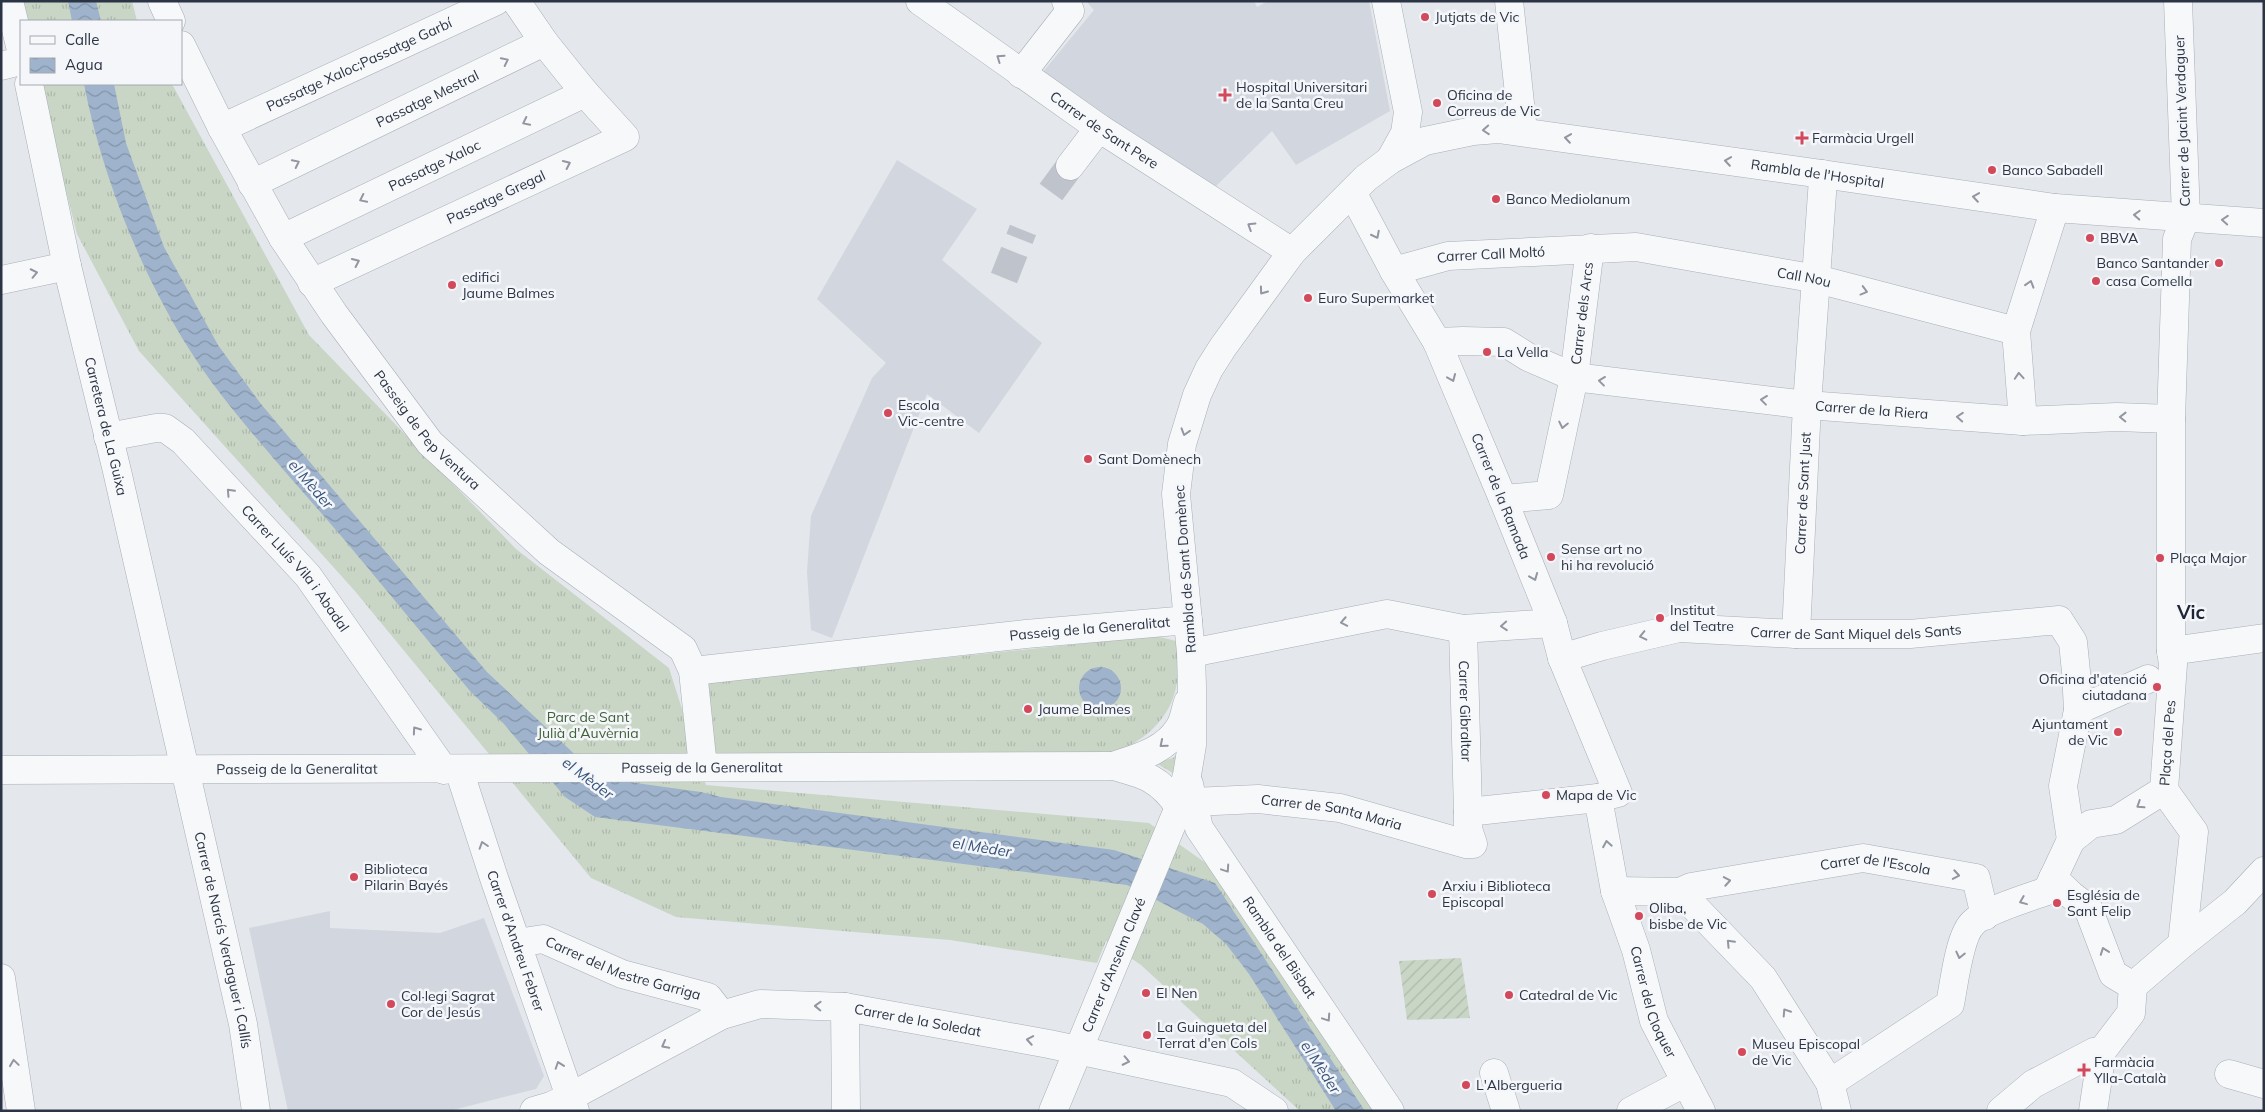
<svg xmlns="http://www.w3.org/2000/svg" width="2265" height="1112" font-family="Mulish,sans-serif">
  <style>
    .built { fill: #d2d6de }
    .grass { fill: url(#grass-tufts) }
    .garden { fill: url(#garden-furrows) }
    .water { fill: url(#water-waves) }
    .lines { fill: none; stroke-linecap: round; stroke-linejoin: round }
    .minor-tunnel { stroke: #bfc3cb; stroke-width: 28; stroke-dasharray: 28 14; stroke-linecap: butt }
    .minor-casing { stroke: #a9aeb7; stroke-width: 29 }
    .minor { stroke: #f7f8fa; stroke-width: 28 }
    .oneway { stroke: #9196a0 }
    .poi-dot { fill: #d1495b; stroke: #f4f6f9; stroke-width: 2 }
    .labels { text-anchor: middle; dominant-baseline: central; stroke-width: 5; stroke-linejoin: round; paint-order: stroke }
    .poi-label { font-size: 14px; fill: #2b3445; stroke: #f4f6f9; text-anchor: start }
    .street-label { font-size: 14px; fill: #2b3445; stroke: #f4f6f9 }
    .park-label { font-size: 14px; fill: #3f6138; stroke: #f4f6f9 }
    .water-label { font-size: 15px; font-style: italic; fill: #34527a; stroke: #f4f6f9 }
    .district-label { font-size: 19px; font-weight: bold; fill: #1d2536; stroke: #f4f6f9 }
  </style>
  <defs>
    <pattern id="grass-tufts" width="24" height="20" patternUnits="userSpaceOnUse" patternTransform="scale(1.25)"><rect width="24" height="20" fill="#c9d6c5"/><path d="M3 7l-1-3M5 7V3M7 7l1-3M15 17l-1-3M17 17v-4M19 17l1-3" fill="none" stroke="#adb8ab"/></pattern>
    <pattern id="garden-furrows" width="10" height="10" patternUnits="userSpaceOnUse" patternTransform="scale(1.25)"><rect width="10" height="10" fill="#c9d6c5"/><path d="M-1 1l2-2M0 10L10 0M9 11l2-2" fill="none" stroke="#adb8ab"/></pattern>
    <pattern id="water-waves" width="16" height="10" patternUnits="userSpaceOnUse" patternTransform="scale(1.25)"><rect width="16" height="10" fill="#9fb4cc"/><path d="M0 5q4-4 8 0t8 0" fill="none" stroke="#8293a7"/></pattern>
  </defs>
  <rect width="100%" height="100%" fill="#e4e7ec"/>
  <path class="built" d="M1086,1H1254L1257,7L1268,1H1369L1390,111L1296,165L1272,131L1208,194L1038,78L1094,10Z
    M897,160L977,209L942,260L1042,343L979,433L927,394L832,638L811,630L807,572L811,516L872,378L886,363L817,299Z
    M330,911V928L440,933L484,918L544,1076L536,1089L449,1111H288L249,928Z"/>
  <path class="grass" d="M18,1H132L137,21H23Z
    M39,84H172L309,335L516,549L669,668L706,785L1149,823L1227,878L1392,1111H1300L1141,965L1106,941L1097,963L950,940L676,917L591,878L354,590L139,351L77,234Z
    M1156,636L1176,641C1177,659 1180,678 1174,695C1165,725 1135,748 1106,754L710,756L703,683Z
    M1181,751L1176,775L1156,763L1173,758Z"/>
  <path class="garden" d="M1461,958L1470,1018L1407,1020L1399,961Z"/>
  <path class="water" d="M68,1H96L101,21H72Z
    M84,84H114L126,143L164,247L218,345L261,404L487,672L600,778L701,792L721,797L1114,850L1215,883L1365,1111H1336L1249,974L1226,944L1203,924L1127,885L595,817L565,797L504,724L470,691C427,640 385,588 342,537C298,486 253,437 213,384C152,302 103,184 84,84Z
    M1079 688a21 21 0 1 1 42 0a21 21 0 1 1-42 0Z"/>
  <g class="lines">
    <path class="minor-tunnel" d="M1051,192L1070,166
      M1004,278L1023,230"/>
    <g class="minor-casing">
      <g id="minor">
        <path d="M9,1L21,50"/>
        <path d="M162,1L171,21"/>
        <path d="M516,1L544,42"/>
        <path id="s1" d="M920,1L1099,128L1292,252"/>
        <path d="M1386,1L1408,112L1405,133L1390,160"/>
        <path d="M1509,1L1523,131"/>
        <path id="s2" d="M181,45L222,128L283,238L334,314L430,443L549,552L683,649L693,671L703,767"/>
        <path d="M1,66L21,61"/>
        <path d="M1021,74L1070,11L1066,1"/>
        <path id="s3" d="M29,84L67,266L117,471L243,1024L256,1111"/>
        <path id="s4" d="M222,128L496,1"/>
        <path d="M1070,166L1099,128"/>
        <path id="s5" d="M252,184L544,42L585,93L625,137L312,283"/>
        <path id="s6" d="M283,238L585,93"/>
        <path id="s7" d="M1394,271L1448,256L1636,247L1817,279L2016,331"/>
        <path d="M1,280L67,266"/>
        <path id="s8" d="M1437,342L1463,341L1504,342L1528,357L1574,377L1807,405L2023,421L2117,417L2171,419"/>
        <path d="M2023,421L2016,331L2055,208"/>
        <path id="s9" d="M108,437L156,428H165L183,441L308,576L444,770"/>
        <path id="s10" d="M1503,499L1549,495L1574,377L1590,248"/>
        <path id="s11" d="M1463,629L1468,812"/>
        <path id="s12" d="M1796,634L1807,405L1823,179L1822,174"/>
        <path d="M2171,651L2264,638"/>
        <path d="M1191,653L1387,614L1463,629L1553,623"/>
        <path id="s13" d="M1562,658L1602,646L1679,628L1796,634H1910L2059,620L2073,642L2076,672L2078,710L2063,786L2071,840"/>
        <path id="s14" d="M693,671L1026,634L1188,620"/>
        <path d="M2078,710L2148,679"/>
        <path d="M1113,766C1137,758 1165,751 1179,728C1184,721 1185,710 1188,702"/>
        <path id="s15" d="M1,770L1113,766C1144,774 1161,779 1179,807"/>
        <path id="s16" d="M459,770L494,878L575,1111"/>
        <path id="s17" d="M1189,784L1199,828L1390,1111"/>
        <path d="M2164,790L2194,832L2182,944"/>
        <path id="s18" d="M1598,798L1615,891L1636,950L1654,1021L1701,1111"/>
        <path id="s19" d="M1193,802L1258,799L1340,808L1466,844H1473L1468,829V812L1598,798L1618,793L1562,658L1553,623L1503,499L1437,342L1394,271L1352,192"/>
        <path d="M2053,878L2071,895L2088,908L2113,974L2133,986"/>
        <path id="s20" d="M1615,891L1680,892L1691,887L1863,858L1976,878L1985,916"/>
        <path d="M1680,892L1763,978L1830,1083L1837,1111"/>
        <path id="s21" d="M517,943L543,939L622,974L708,997L722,1015"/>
        <path d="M1,978L21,1111"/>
        <path d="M2133,986L2182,944L2235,902L2264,871"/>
        <path d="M845,1007L846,1111"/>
        <path d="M1494,1073L1506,1111"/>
        <path d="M2229,1074L2264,1084"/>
        <path id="s22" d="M1830,1083L1950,1004C1954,985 1959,936 1973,923C1984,911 2030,897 2047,891L2071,840L2091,824L2116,820L2164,790L2173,664L2171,651V419L2177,239L2186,217L2178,1"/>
        <path id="s23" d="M534,1111L551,1106L570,1097L722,1015L760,1004L845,1007L1049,1044L1232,1083L1274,1111"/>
        <path id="s24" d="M1053,1111L1179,807L1187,775L1192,745V687L1191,653L1176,494L1182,444L1197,395L1209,369L1223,347L1292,252L1366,178L1390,160L1425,141L1473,131L1498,129L1822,174L2055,208L2264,223"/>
        <path d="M1631,1111L1686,1082"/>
        <path d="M2001,1111L2033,1084L2094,1052L2102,1051"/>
        <path d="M2093,1111L2102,1051L2131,1013L2133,986"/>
      </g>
    </g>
    <use href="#minor" class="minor"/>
  </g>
  <defs><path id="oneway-chevron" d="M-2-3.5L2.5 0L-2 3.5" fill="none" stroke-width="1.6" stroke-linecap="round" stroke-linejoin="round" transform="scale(1.25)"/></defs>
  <g class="oneway">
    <use href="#oneway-chevron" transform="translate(1000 58) rotate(-145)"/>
    <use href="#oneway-chevron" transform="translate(505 61) rotate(-26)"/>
    <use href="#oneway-chevron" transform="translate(526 122) rotate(154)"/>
    <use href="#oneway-chevron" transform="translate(1486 130) rotate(176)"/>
    <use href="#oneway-chevron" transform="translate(1568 138) rotate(-172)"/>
    <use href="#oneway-chevron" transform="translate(1728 161) rotate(-172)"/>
    <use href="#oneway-chevron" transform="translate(296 163) rotate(-26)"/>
    <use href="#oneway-chevron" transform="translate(567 164) rotate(-25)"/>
    <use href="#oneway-chevron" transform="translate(1976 197) rotate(-172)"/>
    <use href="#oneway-chevron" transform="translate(363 199) rotate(154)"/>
    <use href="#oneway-chevron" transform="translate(2137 215) rotate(-177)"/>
    <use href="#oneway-chevron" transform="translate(2225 220) rotate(-176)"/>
    <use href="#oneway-chevron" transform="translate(1251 226) rotate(-148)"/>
    <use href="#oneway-chevron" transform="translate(1376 235) rotate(63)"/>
    <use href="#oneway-chevron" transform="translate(356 262) rotate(-25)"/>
    <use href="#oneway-chevron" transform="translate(34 273) rotate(-12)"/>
    <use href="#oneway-chevron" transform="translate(2030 284) rotate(-73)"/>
    <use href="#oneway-chevron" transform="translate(1263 291) rotate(126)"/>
    <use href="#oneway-chevron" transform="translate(1864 291) rotate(15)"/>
    <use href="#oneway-chevron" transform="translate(2019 376) rotate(-94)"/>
    <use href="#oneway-chevron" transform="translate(1452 378) rotate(67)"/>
    <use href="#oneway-chevron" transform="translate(1602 381) rotate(-173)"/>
    <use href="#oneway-chevron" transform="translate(1764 400) rotate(-173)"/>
    <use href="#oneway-chevron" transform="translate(1960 417) rotate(-176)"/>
    <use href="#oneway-chevron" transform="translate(2123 417) rotate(-179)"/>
    <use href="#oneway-chevron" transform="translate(1563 425) rotate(102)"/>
    <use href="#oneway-chevron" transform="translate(1185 432) rotate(107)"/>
    <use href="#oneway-chevron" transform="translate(230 492) rotate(-133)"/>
    <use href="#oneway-chevron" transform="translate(1534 577) rotate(68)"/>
    <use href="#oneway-chevron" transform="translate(1344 622) rotate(169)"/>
    <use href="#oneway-chevron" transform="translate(1504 626) rotate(176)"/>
    <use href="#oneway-chevron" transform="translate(1643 636) rotate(167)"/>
    <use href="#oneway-chevron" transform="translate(416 730) rotate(-125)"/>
    <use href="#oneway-chevron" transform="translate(1163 744) rotate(140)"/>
    <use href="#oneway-chevron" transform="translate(2140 805) rotate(147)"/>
    <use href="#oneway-chevron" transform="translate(1607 844) rotate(-100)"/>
    <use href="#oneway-chevron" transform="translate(483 845) rotate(-108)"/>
    <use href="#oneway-chevron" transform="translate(1226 869) rotate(56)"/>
    <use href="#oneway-chevron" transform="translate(1956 875) rotate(10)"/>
    <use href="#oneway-chevron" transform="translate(1727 881) rotate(-10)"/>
    <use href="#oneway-chevron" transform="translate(2023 901) rotate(158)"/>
    <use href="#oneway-chevron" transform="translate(1730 943) rotate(-134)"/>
    <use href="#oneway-chevron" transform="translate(2104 951) rotate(-110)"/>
    <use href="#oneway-chevron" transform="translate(1960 955) rotate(103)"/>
    <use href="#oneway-chevron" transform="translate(818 1006) rotate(-178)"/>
    <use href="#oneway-chevron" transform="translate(1786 1012) rotate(-123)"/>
    <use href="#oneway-chevron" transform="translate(1327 1018) rotate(56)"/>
    <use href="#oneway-chevron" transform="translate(1030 1040) rotate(-170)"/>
    <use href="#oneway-chevron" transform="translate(665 1045) rotate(152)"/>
    <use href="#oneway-chevron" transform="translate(1126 1061) rotate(12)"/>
    <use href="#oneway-chevron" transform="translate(14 1063) rotate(-98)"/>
    <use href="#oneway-chevron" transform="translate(559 1065) rotate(-109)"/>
  </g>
  <g class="poi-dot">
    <circle cx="1425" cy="17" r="5"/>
    <path d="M1222.5 87.5h5v5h5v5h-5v5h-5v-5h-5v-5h5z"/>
    <circle cx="1437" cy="103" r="5"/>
    <path d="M1799.5 130.5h5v5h5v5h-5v5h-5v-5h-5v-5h5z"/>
    <circle cx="1992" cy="170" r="5"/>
    <circle cx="1496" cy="199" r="5"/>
    <circle cx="2090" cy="238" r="5"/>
    <circle cx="2219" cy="263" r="5"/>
    <circle cx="2096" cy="281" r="5"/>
    <circle cx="452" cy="285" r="5"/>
    <circle cx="1308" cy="298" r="5"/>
    <circle cx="1487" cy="352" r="5"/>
    <circle cx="888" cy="413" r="5"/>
    <circle cx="1088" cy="459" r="5"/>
    <circle cx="1551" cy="557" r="5"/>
    <circle cx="2160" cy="558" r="5"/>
    <circle cx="1660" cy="618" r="5"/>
    <circle cx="2157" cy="687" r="5"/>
    <circle cx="1028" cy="709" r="5"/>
    <circle cx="2118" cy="732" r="5"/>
    <circle cx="1546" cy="795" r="5"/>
    <circle cx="354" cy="877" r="5"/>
    <circle cx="1432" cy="894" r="5"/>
    <circle cx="2057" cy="903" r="5"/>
    <circle cx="1639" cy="916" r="5"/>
    <circle cx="1146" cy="993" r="5"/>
    <circle cx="1509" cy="995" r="5"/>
    <circle cx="391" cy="1004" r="5"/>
    <circle cx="1147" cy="1035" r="5"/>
    <circle cx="1742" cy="1052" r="5"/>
    <path d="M2081.5 1062.5h5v5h5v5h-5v5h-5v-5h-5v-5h5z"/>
    <circle cx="1466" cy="1085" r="5"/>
  </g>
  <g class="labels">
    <g class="poi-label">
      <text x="1435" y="17">Jutjats de Vic</text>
      <text x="1236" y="87">Hospital Universitari<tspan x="1236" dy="16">de la Santa Creu</tspan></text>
      <text x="1447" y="95">Oficina de<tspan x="1447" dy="16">Correus de Vic</tspan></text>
      <text x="1812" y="138">Farmàcia Urgell</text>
      <text x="2002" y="170">Banco Sabadell</text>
      <text x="1506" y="199">Banco Mediolanum</text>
      <text x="2100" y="238">BBVA</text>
      <text x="2209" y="263" text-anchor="end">Banco Santander</text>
      <text x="462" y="277">edifici<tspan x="462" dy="16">Jaume Balmes</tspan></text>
      <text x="2106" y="281">casa Comella</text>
      <text x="1318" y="298">Euro Supermarket</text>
      <text x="1497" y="352">La Vella</text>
      <text x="898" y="405">Escola<tspan x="898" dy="16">Vic-centre</tspan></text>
      <text x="1098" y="459">Sant Domènech</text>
      <text x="1561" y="549">Sense art no<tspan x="1561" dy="16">hi ha revolució</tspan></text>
      <text x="2170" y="558">Plaça Major</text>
      <text x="1670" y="610">Institut<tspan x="1670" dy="16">del Teatre</tspan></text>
      <text x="2147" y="679" text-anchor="end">Oficina d'atenció<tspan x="2147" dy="16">ciutadana</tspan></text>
      <text x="1038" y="709">Jaume Balmes</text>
      <text x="2108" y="724" text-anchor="end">Ajuntament<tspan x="2108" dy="16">de Vic</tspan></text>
      <text x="1556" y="795">Mapa de Vic</text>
      <text x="364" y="869">Biblioteca<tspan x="364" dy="16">Pilarin Bayés</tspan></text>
      <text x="1442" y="886">Arxiu i Biblioteca<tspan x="1442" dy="16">Episcopal</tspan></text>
      <text x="2067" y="895">Església de<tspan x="2067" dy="16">Sant Felip</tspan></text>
      <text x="1649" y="908">Oliba,<tspan x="1649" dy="16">bisbe de Vic</tspan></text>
      <text x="1156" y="993">El Nen</text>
      <text x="1519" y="995">Catedral de Vic</text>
      <text x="401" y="996">Col·legi Sagrat<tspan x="401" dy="16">Cor de Jesús</tspan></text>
      <text x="1157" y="1027">La Guingueta del<tspan x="1157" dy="16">Terrat d'en Cols</tspan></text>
      <text x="1752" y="1044">Museu Episcopal<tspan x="1752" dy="16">de Vic</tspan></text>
      <text x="2094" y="1062">Farmàcia<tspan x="2094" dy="16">Ylla-Català</tspan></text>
      <text x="1476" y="1085">L'Albergueria</text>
    </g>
    <g class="street-label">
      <text stroke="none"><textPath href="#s4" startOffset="151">Passatge Xaloc;Passatge Garbí</textPath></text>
      <text stroke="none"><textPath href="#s5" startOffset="195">Passatge Mestral</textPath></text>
      <text transform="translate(2182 121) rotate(-92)">Carrer de Jacint Verdaguer</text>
      <text stroke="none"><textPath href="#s1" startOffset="225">Carrer de Sant Pere</textPath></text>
      <text stroke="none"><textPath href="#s6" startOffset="168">Passatge Xaloc</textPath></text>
      <text stroke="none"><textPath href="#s24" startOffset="1489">Rambla de l'Hospital</textPath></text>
      <text transform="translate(496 197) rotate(-25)">Passatge Gregal</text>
      <text stroke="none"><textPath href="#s7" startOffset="99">Carrer Call Moltó</textPath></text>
      <text stroke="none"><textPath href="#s7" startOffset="415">Call Nou</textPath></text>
      <text stroke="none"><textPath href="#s10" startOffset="231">Carrer dels Arcs</textPath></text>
      <text stroke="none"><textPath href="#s8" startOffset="445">Carrer de la Riera</textPath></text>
      <text stroke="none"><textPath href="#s3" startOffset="351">Carretera de La Guixa</textPath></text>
      <text stroke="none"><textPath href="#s2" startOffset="459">Passeig de Pep Ventura</textPath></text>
      <text stroke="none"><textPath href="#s12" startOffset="141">Carrer de Sant Just</textPath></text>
      <text transform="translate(1501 496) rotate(68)">Carrer de la Ramada</text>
      <text stroke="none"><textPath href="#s9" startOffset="250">Carrer Lluís Vila i Abadal</textPath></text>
      <text transform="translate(1185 569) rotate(-94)">Rambla de Sant Domènec</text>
      <text stroke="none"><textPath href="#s14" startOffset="399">Passeig de la Generalitat</textPath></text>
      <text stroke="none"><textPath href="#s13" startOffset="298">Carrer de Sant Miquel dels Sants</textPath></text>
      <text stroke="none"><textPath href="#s11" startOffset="82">Carrer Gibraltar</textPath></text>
      <text stroke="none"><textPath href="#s22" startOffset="521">Plaça del Pes</textPath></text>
      <text stroke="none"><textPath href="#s15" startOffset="701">Passeig de la Generalitat</textPath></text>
      <text stroke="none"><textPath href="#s15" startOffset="296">Passeig de la Generalitat</textPath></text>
      <text stroke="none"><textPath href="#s19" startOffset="140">Carrer de Santa Maria</textPath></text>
      <text stroke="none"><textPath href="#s20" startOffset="264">Carrer de l'Escola</textPath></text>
      <text stroke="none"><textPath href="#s3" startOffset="878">Carrer de Narcís Verdaguer i Callís</textPath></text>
      <text stroke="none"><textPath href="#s16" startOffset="180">Carrer d'Andreu Febrer</textPath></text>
      <text stroke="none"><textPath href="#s17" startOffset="189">Rambla del Bisbat</textPath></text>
      <text stroke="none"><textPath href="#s24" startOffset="158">Carrer d'Anselm Clavé</textPath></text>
      <text stroke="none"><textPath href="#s21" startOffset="112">Carrer del Mestre Garriga</textPath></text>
      <text stroke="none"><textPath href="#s18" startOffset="212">Carrer del Cloquer</textPath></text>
      <text stroke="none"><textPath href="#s23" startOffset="410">Carrer de la Soledat</textPath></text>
    </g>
    <g class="park-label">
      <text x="588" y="717">Parc de Sant<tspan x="588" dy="16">Julià d'Auvèrnia</tspan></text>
    </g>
    <g class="water-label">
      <text transform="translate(311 484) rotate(49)">el Mèder</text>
      <text transform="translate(588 778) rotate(37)">el Mèder</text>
      <text transform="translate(982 847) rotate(9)">el Mèder</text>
      <text transform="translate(1321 1067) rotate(57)">el Mèder</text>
    </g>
    <g class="district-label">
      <text x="2191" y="612">Vic</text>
    </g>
  </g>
  <rect width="2265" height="1112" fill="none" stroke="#2b3445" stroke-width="5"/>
  <rect x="20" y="20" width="162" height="65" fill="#f4f6f9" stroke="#a4a8b1"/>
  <rect x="30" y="36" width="25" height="8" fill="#f7f8fa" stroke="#a4a8b1"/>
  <text x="65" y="45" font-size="15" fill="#2b3445">Calle</text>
  <rect x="30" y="58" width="25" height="15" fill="url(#water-waves)" stroke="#a4a8b1"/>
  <text x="65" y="70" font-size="15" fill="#2b3445">Agua</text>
</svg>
